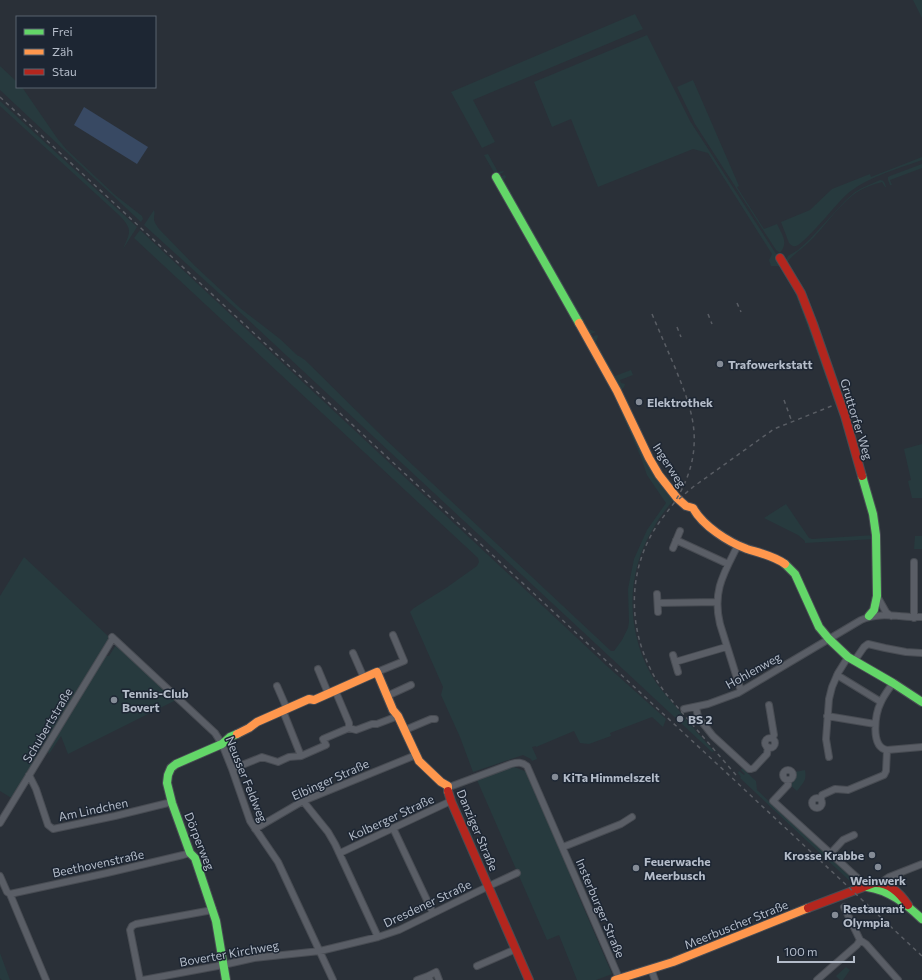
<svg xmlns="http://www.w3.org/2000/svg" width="922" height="980" font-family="Commissioner,sans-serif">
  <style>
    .green { fill: #273a3e }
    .water { fill: #384963 }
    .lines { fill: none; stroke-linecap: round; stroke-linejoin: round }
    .street-casing { stroke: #484c53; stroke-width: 8 }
    .fast-casing { stroke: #484c53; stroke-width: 10 }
    .slow-casing { stroke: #484c53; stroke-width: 10 }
    .jam-casing { stroke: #484c53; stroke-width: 10 }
    .street { stroke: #5a5e66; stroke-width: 6 }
    .fast { stroke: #63d668; stroke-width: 8 }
    .slow { stroke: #ff974d; stroke-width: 8 }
    .jam { stroke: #b3261e; stroke-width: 8 }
    .rail { stroke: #595d64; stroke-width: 1.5; stroke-dasharray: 4 4; stroke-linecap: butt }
    .poi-dot { fill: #848b96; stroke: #1d2633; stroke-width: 1.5 }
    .labels { text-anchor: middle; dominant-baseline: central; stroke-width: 3; stroke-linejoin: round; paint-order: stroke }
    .poi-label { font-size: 12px; font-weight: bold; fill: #b4bcc9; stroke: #1d2633; text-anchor: start }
    .street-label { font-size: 12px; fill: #b4bcc9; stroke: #1d2633 }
  </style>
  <rect width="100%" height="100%" fill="#2a3038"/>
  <path class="green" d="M913,0H922V18Z
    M635,14L643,29L473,100L495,142L482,148L451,92Z
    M647,35L690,121L789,274L841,407L837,409L805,320L792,285L779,266H771L769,260L772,254L708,153L693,149L598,187L571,119L552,127L534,82Z
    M0,66L17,82V87H22L24,90L57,138L66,149L115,195L142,216L143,219L141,222L0,90Z
    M693,80L739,186L737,187L764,229L777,224C782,235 789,242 780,253L776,250L695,124L677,87Z
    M0,101L137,227L123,249C130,232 133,230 120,216L0,106Z
    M488,154L498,172L503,171L504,172L498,175L495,174L484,155Z
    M922,157V160C897,169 861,179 843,198C835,206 804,244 796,246C793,247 791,245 789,243L781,222L810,210L832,189L870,174L871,177Z
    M922,164V168L890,180L892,185H890L888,180V177L890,176Z
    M505,175L506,177L504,180L589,329L596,332L591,334L588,333L501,181L502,176Z
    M880,180C884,180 885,183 886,187H885L882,182C872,185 862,188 853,195C836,208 824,228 808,243C804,247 789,258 788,262C788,263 788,264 788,265H786V260L788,256L798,250L810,239L845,201L855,192L862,188Z
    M154,210C155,214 154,215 154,219C154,222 157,226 159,229L195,266L240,308L280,339L298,356H299L305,360L385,439L611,651H614L622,640L628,628L629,622L628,589L634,559L647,530L666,503L647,475L642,460L622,414L624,411L676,497C668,507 659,517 653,529C624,576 626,638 657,684C663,692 670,700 676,707C688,722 701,737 714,751L712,752L243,315L144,225Z
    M140,230L608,667L666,719L663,727L652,717L610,733L611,736L589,744L580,743L574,731L536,747V746L532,747L536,756L537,759L532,761L531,759L523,755L473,772L460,737L441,695L443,687L410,612L414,608L446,588L477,566L479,562L478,558L134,238Z
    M597,335L598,336L596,342L615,376L631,370L633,375L620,380L621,383L625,384L624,387L621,390L592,339L594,336Z
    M922,444V498H912L908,481L911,480L904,449Z
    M786,504L809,538L812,539L875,535V539L805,543V541L798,535L764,518Z
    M915,536H922V549H914Z
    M24,557L109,637V642L13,799L0,791V596Z
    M116,645L118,646L176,700L68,754L61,736L49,754L47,748L105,655L107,656H109Z
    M512,766L527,772L569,868L570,876L612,974L596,980H577L559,935L547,940L477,780Z
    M742,768L756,781L757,790L857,883L853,884L740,778L741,777L738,773L739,771L744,775L745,774L741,770Z
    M805,770C807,781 803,783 797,791L790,785C794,781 797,778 795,772Z
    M0,953L10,980H2L0,978Z
    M846,967L850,970L843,980H840L836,976Z"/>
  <path class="water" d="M84,107L148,147L137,164L74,125Z"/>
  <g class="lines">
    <g class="street-casing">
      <path id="street" d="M676,540L728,564
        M738,545C724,573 712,591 720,624L741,691
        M673,548L680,531
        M657,594L658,612
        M877,596L886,612L891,616
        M658,603L717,602
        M914,618V562
        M112,637L215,733L222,744L232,769L250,821L278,862L333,980
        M353,653L364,678
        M673,655L678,672
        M855,660L864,647L868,644L885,648L906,652L922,653
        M675,662L726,647
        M318,669L328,693
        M377,672L404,661L393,635
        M837,675L881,702
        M893,683C889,689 884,695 881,702C875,714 870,747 887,750L922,747
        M277,686L287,709
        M387,696L411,685
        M769,705L774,735L772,738
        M696,707L698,717L713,736L749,769H751L754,768L767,754L768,747
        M684,709L708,704L738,693L861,620C880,611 902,618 922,617
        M827,716L875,724
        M349,728L356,730L372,724H377L398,716
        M405,730L431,719H435
        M765 743a5 5 0 1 1 10 0a5 5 0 1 1-10 0Z
        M301,756L326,745L323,739L349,728V723L335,690
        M829,757L826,739L829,699L832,687L838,673L848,657
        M232,769L262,757L278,762L289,757L301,756L283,711
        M783 775a5 5 0 1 1 10 0a5 5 0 1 1-10 0Z
        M29,775L36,789L48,825L53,829L115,816L172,802
        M788,780V785L773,801L863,883L864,887
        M448,786H452L511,764C518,762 522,762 527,766L619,978
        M812 803a5 5 0 1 1 10 0a5 5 0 1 1-10 0Z
        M821,799L822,795L835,789L848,790L884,775L886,771L887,750
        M303,801L328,832L335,844L378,937
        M0,823L113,638
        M393,828L433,913
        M255,829L303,801L416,755
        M563,847L621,824L632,817
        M340,853L451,801
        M831,853L843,840L854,835
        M0,876L7,892L10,894L17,911L46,980
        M881,886L882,882L889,877L922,864
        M895,891C892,884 892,879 899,874
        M10,894L107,873L183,855L190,853
        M844,907L860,940L866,944L898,980
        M477,966L516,949
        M651,969L655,980
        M428,976L436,972L439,980
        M140,980L130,930L132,926L136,924L207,911L213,909
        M143,980L223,965L254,958L320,951L378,937L399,930L489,886L517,873
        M417,980L428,976L430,980
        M817,980L857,945L860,940"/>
    </g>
    <g class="fast-casing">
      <path id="fast" d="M496,177L579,323
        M862,476L873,514L876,535L877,596L874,610L869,616
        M785,564L795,574L819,627L829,639L848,657L893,683L922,702
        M867,887C889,890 906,904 922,919
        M226,980L216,921L195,858L190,853L172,803L167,783L168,775L171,768L176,764L222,744L230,737L237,734"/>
    </g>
    <g class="slow-casing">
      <path id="slow" d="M579,323L617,391L649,458L659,475L677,498L686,506L693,508C703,526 728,542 747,549C760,553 774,556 785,564
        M237,734L249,728L257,722L309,699L314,700L377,672L393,710L398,716L419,761L441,782L448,786V791
        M615,980L673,962L808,908"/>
    </g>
    <g class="jam-casing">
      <path id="jam" d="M780,258L801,293L813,324L845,416L862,476
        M448,791L451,801L529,980
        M808,908L874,883C889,882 900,893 908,905"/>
    </g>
    <use href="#street" class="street"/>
    <use href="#fast" class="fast"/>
    <use href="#slow" class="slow"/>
    <use href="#jam" class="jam"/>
    <path class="rail" d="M0,97L730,776L922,956
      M737,303L741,312
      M652,314C660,333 668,351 676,370C686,395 696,419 694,446C693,466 685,486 674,503C668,511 662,518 656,527C629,569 628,622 649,666C654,677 660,686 667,695L736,775
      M708,314L712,324
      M677,327L681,337
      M784,400L792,422
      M679,499L693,487L767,434L774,429L834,405"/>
  </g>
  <g class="poi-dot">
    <circle cx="720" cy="364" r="4"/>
    <circle cx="639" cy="402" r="4"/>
    <circle cx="114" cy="700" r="4"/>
    <circle cx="680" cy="719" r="4"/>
    <circle cx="555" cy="777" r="4"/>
    <circle cx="872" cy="855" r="4"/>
    <circle cx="878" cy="867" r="4"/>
    <circle cx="636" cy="868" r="4"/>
    <circle cx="835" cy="915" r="4"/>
  </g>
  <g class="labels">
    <g class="poi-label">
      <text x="728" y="364">Trafowerkstatt</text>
      <text x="647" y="402">Elektrothek</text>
      <text x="122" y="693">Tennis-Club<tspan x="122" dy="14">Bovert</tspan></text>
      <text x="688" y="719">BS 2</text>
      <text x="563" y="777">KiTa Himmelszelt</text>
      <text x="864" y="855" text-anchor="end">Krosse Krabbe</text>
      <text x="644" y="861">Feuerwache<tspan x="644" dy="14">Meerbusch</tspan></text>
      <text x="878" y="880" text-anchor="middle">Weinwerk</text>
      <text x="843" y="908">Restaurant<tspan x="843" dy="14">Olympia</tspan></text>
    </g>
    <g class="street-label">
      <text transform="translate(857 419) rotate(73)">Gruttorfer Weg</text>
      <text transform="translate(670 465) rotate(57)">Ingerweg</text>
      <text transform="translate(753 670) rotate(-29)">Hohlenweg</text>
      <text transform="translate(47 725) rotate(-59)">Schubertstraße</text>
      <text transform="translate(247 779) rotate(68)">Neusser Feldweg</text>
      <text transform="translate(330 779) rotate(-24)">Elbinger Straße</text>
      <text transform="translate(93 809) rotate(-12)">Am Lindchen</text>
      <text transform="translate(391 817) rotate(-25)">Kolberger Straße</text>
      <text transform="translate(478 830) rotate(67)">Danziger Straße</text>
      <text transform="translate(200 841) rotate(68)">Dörperweg</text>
      <text transform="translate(98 863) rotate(-12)">Beethovenstraße</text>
      <text transform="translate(427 903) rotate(-25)">Dresdener Straße</text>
      <text transform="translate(601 908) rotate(67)">Insterburger Straße</text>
      <text transform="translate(736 924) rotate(-22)">Meerbuscher Straße</text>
      <text transform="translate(229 953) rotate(-10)">Boverter Kirchweg</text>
    </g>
  </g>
  <rect x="16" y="16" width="140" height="72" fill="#1d2633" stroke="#59626f"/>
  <rect x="24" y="29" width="20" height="6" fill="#63d668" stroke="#59626f"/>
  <text x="52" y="36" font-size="12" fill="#b4bcc9">Frei</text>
  <rect x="24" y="49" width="20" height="6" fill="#ff974d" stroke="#59626f"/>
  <text x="52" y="56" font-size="12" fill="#b4bcc9">Zäh</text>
  <rect x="24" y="69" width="20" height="6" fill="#b3261e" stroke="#59626f"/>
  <text x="52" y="76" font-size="12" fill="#b4bcc9">Stau</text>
  <path d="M778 956v6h76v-6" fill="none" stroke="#b4bcc9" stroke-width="2"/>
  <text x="784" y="956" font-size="12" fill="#b4bcc9" stroke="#1d2633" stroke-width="3" paint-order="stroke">100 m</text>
</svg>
